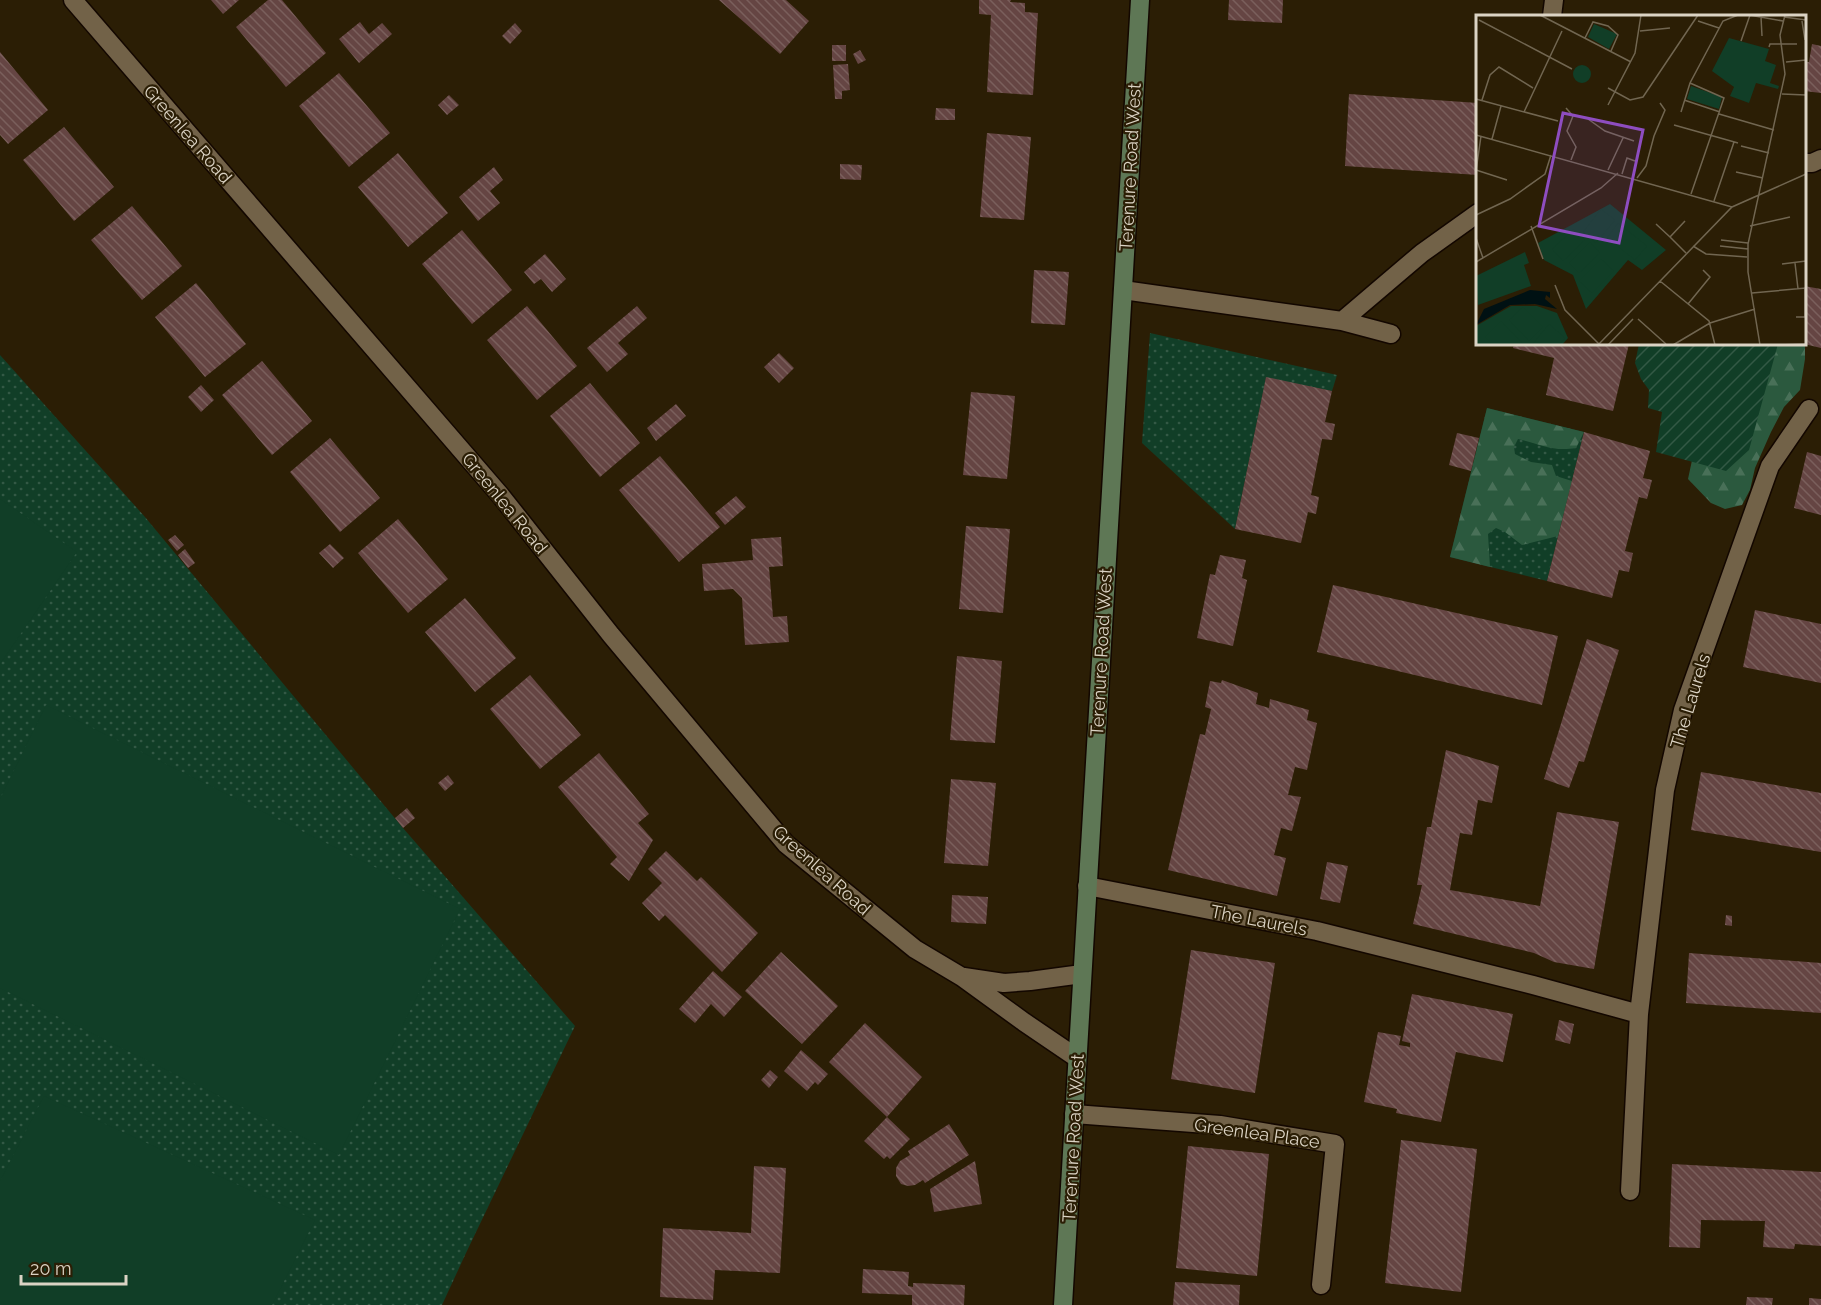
<svg xmlns="http://www.w3.org/2000/svg" width="1821" height="1305" font-family="Raleway,sans-serif">
  <style>
    .grass { fill: url(#grass-dots) }
    .forest { fill: url(#forest-firs) }
    .garden { fill: url(#garden-furrows) }
    .pitch { fill: #113e27 }
    .building { fill: url(#building-back-hatch) }
    .lines { fill: none; stroke-linecap: round; stroke-linejoin: round }
    .street-casing { stroke: #130700; stroke-width: 21 }
    .secondary-casing { stroke: #130700; stroke-width: 21 }
    .street { stroke: #726248; stroke-width: 18 }
    .secondary { stroke: #5e7755; stroke-width: 18 }
    .labels { text-anchor: middle; dominant-baseline: central; stroke-width: 4.5; stroke-linejoin: round; paint-order: stroke }
    .street-label { font-size: 18px; fill: #dbd3c4; stroke: #2b1e05 }
    .inset-road { fill: none; stroke: #716651; stroke-width: 1.5 }
    .view { fill: #8e4dc0; fill-opacity: 0.15; stroke: #8e4dc0; stroke-width: 3 }
    .inset-edge { fill: none; stroke: #dbd3c4; stroke-width: 3 }
  </style>
  <defs>
    <pattern id="grass-dots" width="8" height="8" patternUnits="userSpaceOnUse" patternTransform="scale(1.5)"><rect width="8" height="8" fill="#113e27"/><path d="M2 2h.1M6 6h.1" fill="none" stroke="#335945" stroke-width="1.8" stroke-linecap="round"/></pattern>
    <pattern id="forest-firs" width="22" height="20" patternUnits="userSpaceOnUse" patternTransform="scale(1.5)"><rect width="22" height="20" fill="#2b593e"/><path d="M5 1l3.5 6h-7zM16 11l3.5 6h-7z" fill="#497058"/></pattern>
    <pattern id="garden-furrows" width="10" height="10" patternUnits="userSpaceOnUse" patternTransform="scale(1.5)"><rect width="10" height="10" fill="#113e27"/><path d="M-1 1l2-2M0 10L10 0M9 11l2-2" fill="none" stroke="#335945"/></pattern>
    <pattern id="building-back-hatch" width="6" height="6" patternUnits="userSpaceOnUse" patternTransform="scale(1.5)"><rect width="6" height="6" fill="#654543"/><path d="M-1 5l2 2M0 0l6 6M5-1l2 2" fill="none" stroke="#7a5f5c"/></pattern>
  </defs>
  <rect width="100%" height="100%" fill="#2b1e05"/>
  <path class="grass" d="M1150,333L1337,375L1332,391L1266,378L1235,529L1142,443Z
    M0,355L145,517L403,828L575,1026L466,1253L442,1305H0Z
    M1487,408L1584,432L1547,581L1450,557Z"/>
  <path class="forest" d="M1678,344H1805V359L1800,390L1784,407L1771,432L1755,468L1750,490L1742,505L1725,509L1711,503L1688,479L1694,451Z
    M1487,408L1584,432L1576,448C1552,452 1541,444 1518,439L1514,447L1515,454L1531,462L1552,465L1556,476L1572,481L1558,536L1522,545L1505,532L1496,528L1488,534L1490,567L1450,557Z"/>
  <path class="garden" d="M1639,344H1778L1749,450L1726,471L1656,452L1662,412L1648,408L1649,390L1641,379L1635,363Z"/>
  <path class="pitch" d="M0,499L77,552L0,664Z
    M46,705L460,909L339,1155L0,988V799Z
    M44,1096L315,1220L272,1305H0V1181Z"/>
  <path class="building" d="M211,0H239L223,14Z
    M268,0H282L326,53L286,87L236,27Z
    M719,0H786L809,21L780,54Z
    M979,0H1011L1010,2L1025,3V12L1038,13L1033,95L987,92L991,15L979,14Z
    M1229,0H1283L1282,23L1228,20Z
    M360,22L369,34L382,23L392,34L359,63L339,39Z
    M515,23L522,31L510,44L502,36Z
    M1812,44L1821,46V93L1804,91V62H1809Z
    M832,45H846V61H832Z
    M860,50L866,60L858,64L853,54Z
    M0,52L48,110L8,144L0,135Z
    M848,64L850,90L842,91V99H835L833,65Z
    M339,73L390,133L349,167L299,106Z
    M1349,94L1478,103V175L1345,166Z
    M449,95L459,105L447,115L438,105Z
    M936,108L955,109V120H935Z
    M64,127L114,187L74,221L23,160Z
    M987,133L1031,137L1024,220L980,217Z
    M398,153L448,213L408,247L358,187Z
    M840,164L862,165L861,180L840,179Z
    M494,167L503,180L490,191L500,203L478,221L459,197Z
    M132,206L182,266L142,300L91,240Z
    M462,230L512,290L472,324L422,264Z
    M545,254L566,279L552,292L541,279L534,284L524,272Z
    M1034,270L1069,272L1065,325L1031,323Z
    M196,283L246,344L205,377L155,317Z
    M1804,286L1821,289V348L1804,344Z
    M527,306L577,366L537,400L487,340Z
    M637,306L647,318L618,343L628,354L607,372L587,348Z
    M1514,344H1629L1613,411L1546,395L1554,358L1513,348Z
    M779,353L794,368L779,383L764,367Z
    M262,361L312,421L272,455L222,395Z
    M1266,377L1332,391L1325,422L1335,424L1332,440L1322,439L1311,495L1319,497L1316,514L1308,512L1301,543L1235,529Z
    M590,383L640,443L600,477L550,416Z
    M201,385L214,400L201,412L188,397Z
    M971,392L1015,396L1007,479L963,475Z
    M676,404L686,416L656,441L647,428Z
    M1584,432L1650,451L1643,478L1652,480L1647,499L1639,497L1625,551L1633,553L1629,572L1619,570L1612,598L1547,581Z
    M1457,433L1479,438L1471,471L1449,465Z
    M330,438L380,498L340,532L290,472Z
    M1807,452L1821,456V515L1794,508Z
    M660,456L720,527L679,562L619,490Z
    M736,496L746,507L725,525L715,513Z
    M398,519L448,579L408,613L358,553Z
    M966,526L1010,529L1003,613L959,609Z
    M175,535L184,545L177,551L168,540Z
    M781,537L783,566L769,567L773,617L787,616L789,642L745,645L742,598L733,589L704,591L702,564L753,560L751,539Z
    M330,544L344,558L333,568L319,553Z
    M185,549L195,563L188,568L178,555Z
    M1220,555L1246,560L1242,578L1247,580L1233,646L1197,638L1210,574L1215,575Z
    M1333,585L1558,636L1542,705L1317,652Z
    M465,598L516,658L475,692L425,632Z
    M1755,610L1821,624V683L1743,667Z
    M1587,639L1619,650L1584,762L1579,761L1569,788L1544,779Z
    M957,656L1002,661L995,743L950,740Z
    M530,675L581,735L540,769L490,709Z
    M1222,680L1258,693L1256,704L1269,708L1270,699L1309,710L1307,720L1317,723L1307,770L1295,767L1288,795L1301,797L1292,831L1281,828L1274,855L1286,858L1277,896L1168,870L1200,734L1205,735L1211,709L1205,707L1210,681L1221,683Z
    M1446,750L1499,766L1492,803L1478,800L1472,835L1460,833L1450,890L1540,906L1557,812L1619,822L1594,969L1554,962L1534,953L1413,924L1422,885H1417L1427,827H1431Z
    M599,753L649,814L638,823L653,840L629,881L610,864L617,857L558,787Z
    M1701,772L1821,793V852L1691,830Z
    M448,775L454,783L445,791L438,783Z
    M951,779L996,783L988,866L944,863Z
    M407,808L415,818L403,828L395,818Z
    M666,851L697,881L701,877L758,933L722,972L665,915L659,921L642,903L662,883L648,869Z
    M1327,862L1348,866L1340,903L1320,899Z
    M952,895L988,897L986,924L951,922Z
    M1726,915L1732,916V926L1725,925Z
    M1191,950L1275,963L1255,1093L1171,1079Z
    M781,952L838,1006L802,1044L745,991Z
    M1689,953L1821,963V1013L1686,1003Z
    M713,971L742,997L724,1017L711,1004L695,1023L679,1009Z
    M1412,994L1513,1014L1503,1062L1456,1052L1441,1122L1396,1113L1397,1109L1364,1102L1378,1032L1401,1036L1399,1045L1410,1047V1043L1402,1041Z
    M1559,1020L1574,1024L1570,1044L1555,1040Z
    M865,1023L922,1077L887,1117L829,1062Z
    M801,1050L828,1074L818,1085L815,1082L807,1091L784,1071Z
    M770,1070L778,1077L769,1088L761,1080Z
    M887,1117L910,1139L890,1159L887,1156L884,1159L864,1141Z
    M949,1124L969,1155L925,1183L923,1180L915,1185L908,1186L901,1184L896,1176V1168L900,1161L910,1155L908,1151Z
    M1401,1140L1477,1149L1461,1292L1385,1283Z
    M1188,1146L1269,1154L1257,1276L1176,1268Z
    M975,1161L982,1204L934,1212L930,1189Z
    M1672,1164L1821,1172V1246L1795,1244L1794,1249L1763,1247L1765,1221L1701,1220L1700,1248L1669,1247Z
    M754,1166L786,1168L780,1273L715,1270L713,1300L660,1297L663,1228L751,1233Z
    M863,1269L909,1272L908,1286L913,1287V1283L965,1285L964,1305H912V1295L862,1293Z
    M1175,1282L1240,1285L1239,1305H1173Z
    M1747,1297L1773,1298L1772,1305H1746Z
    M1809,1298L1821,1299V1305H1809Z"/>
  <g class="lines">
    <g class="street-casing">
      <path id="street" d="M73,0L501,496L611,635L786,844L915,949L962,977L1024,1022L1077,1058
        M1552,16L1554,0
        M1804,163H1812L1821,159
        M1123,290L1342,321L1422,253L1478,213
        M1342,321L1391,334
        M1087,886L1317,931L1533,985L1639,1014
        M964,977L1004,983L1030,981L1082,974
        M1074,1114L1220,1125L1335,1144L1321,1285
        M1630,1191L1639,1014L1665,790L1683,710L1770,466L1809,409"/>
    </g>
    <g class="secondary-casing">
      <path id="secondary" d="M1063,1305L1140,0"/>
    </g>
    <use href="#street" class="street"/>
    <use href="#secondary" class="secondary"/>
  </g>
  <g class="labels">
    <g class="street-label">
      <text transform="translate(188 134) rotate(49)">Greenlea Road</text>
      <text transform="translate(1130 167) rotate(-87)">Terenure Road West</text>
      <text transform="translate(505 503) rotate(51)">Greenlea Road</text>
      <text transform="translate(1101 652) rotate(-87)">Terenure Road West</text>
      <text transform="translate(1690 701) rotate(-73)">The Laurels</text>
      <text transform="translate(822 870) rotate(42)">Greenlea Road</text>
      <text transform="translate(1259 920) rotate(11)">The Laurels</text>
      <text transform="translate(1257 1133) rotate(8)">Greenlea Place</text>
      <text transform="translate(1073 1138) rotate(-87)">Terenure Road West</text>
    </g>
  </g>
  <g transform="translate(1476 15)">
    <rect width="330" height="330" fill="#2b1e05"/>
    <path d="M118,9L141,19L133,34L112,22ZM97 59a9 9 0 1 1 18 0a9 9 0 1 1-18 0ZM215,71L246,82L243,94L211,84ZM134,189L190,235L166,255L152,245L110,294L97,260L68,245L62,228ZM35,291H61L81,298L92,323L86,330H0V311Z" fill="#113e27"/>
    <path d="M253,23L293,34L289,46L300,50L294,68L303,71L302,74L280,68L273,88L254,81L258,72L236,56ZM125,194L139,205L120,228L107,217ZM142,208L171,231L159,245L131,223ZM98,214L109,225L87,246L76,234ZM114,227L124,238L103,258L93,248ZM49,237L53,248L48,250L55,271L2,290L0,261ZM125,244L138,256L116,278L103,266ZM47,292L67,312L53,326L33,305ZM25,306L48,330H17L9,322ZM73,309L89,323L83,330H56Z" fill="#113e27"/>
    <path d="M54,275L74,277V283L70,280L69,284L81,294L59,289L34,290L0,310L8,294Z" fill="#001113"/>
    <path class="inset-road" d="M64,0L155,47M273,0L307,6M285,2L286,21M308,2L330,5M3,5L96,54M222,6L243,13M326,6L329,25M164,16L194,13M109,23L117,7L132,11L142,20L135,36M265,26L274,0M293,32L294,29H321M310,47L330,45M214,68L248,83L215,179M132,73L154,85L167,82L222,0M306,79L330,80M0,84L82,106M6,85L14,60L23,52L57,73M208,85L244,97M132,90L159,38L165,0M90,93L97,101L91,116L100,132L95,145M48,97L86,16M205,97L214,68L247,6L262,0M243,99L298,115M112,104L129,116L158,126M198,110L262,128M0,120L256,192M16,124L25,91M265,131L293,138M0,155L31,165M132,155L147,123M0,156L5,121M260,157L287,163M146,159L151,143L159,146M161,163L170,151L178,121L189,95L184,88M238,186L258,127M0,200L34,184L69,159L75,140M209,206L194,222L210,238M180,209L194,222M55,211L67,244M274,211L314,202M0,223L7,243M245,225L272,228M217,231L230,239L271,242M244,231L272,234M0,247L125,173L142,158M319,248L322,274M306,249L330,246M184,266L233,306L239,330M79,270L89,295L123,329M276,278L330,273M212,289L234,262L227,255M320,302H329V273M162,304L190,329M122,330L256,192L330,159M132,330L157,304M197,330L234,308L279,294M284,330L272,257V229L309,59L304,20L309,0M300,330L330,329"/>
    <path class="view" d="M87,98L167,115L143,228L63,211Z"/>
    <rect width="330" height="330" class="inset-edge"/>
  </g>
  <path d="M21 1275v9h105v-9" fill="none" stroke="#dbd3c4" stroke-width="3"/>
  <text x="30" y="1275" font-size="18" fill="#dbd3c4" stroke="#2b1e05" stroke-width="4.5" paint-order="stroke">20 m</text>
</svg>
